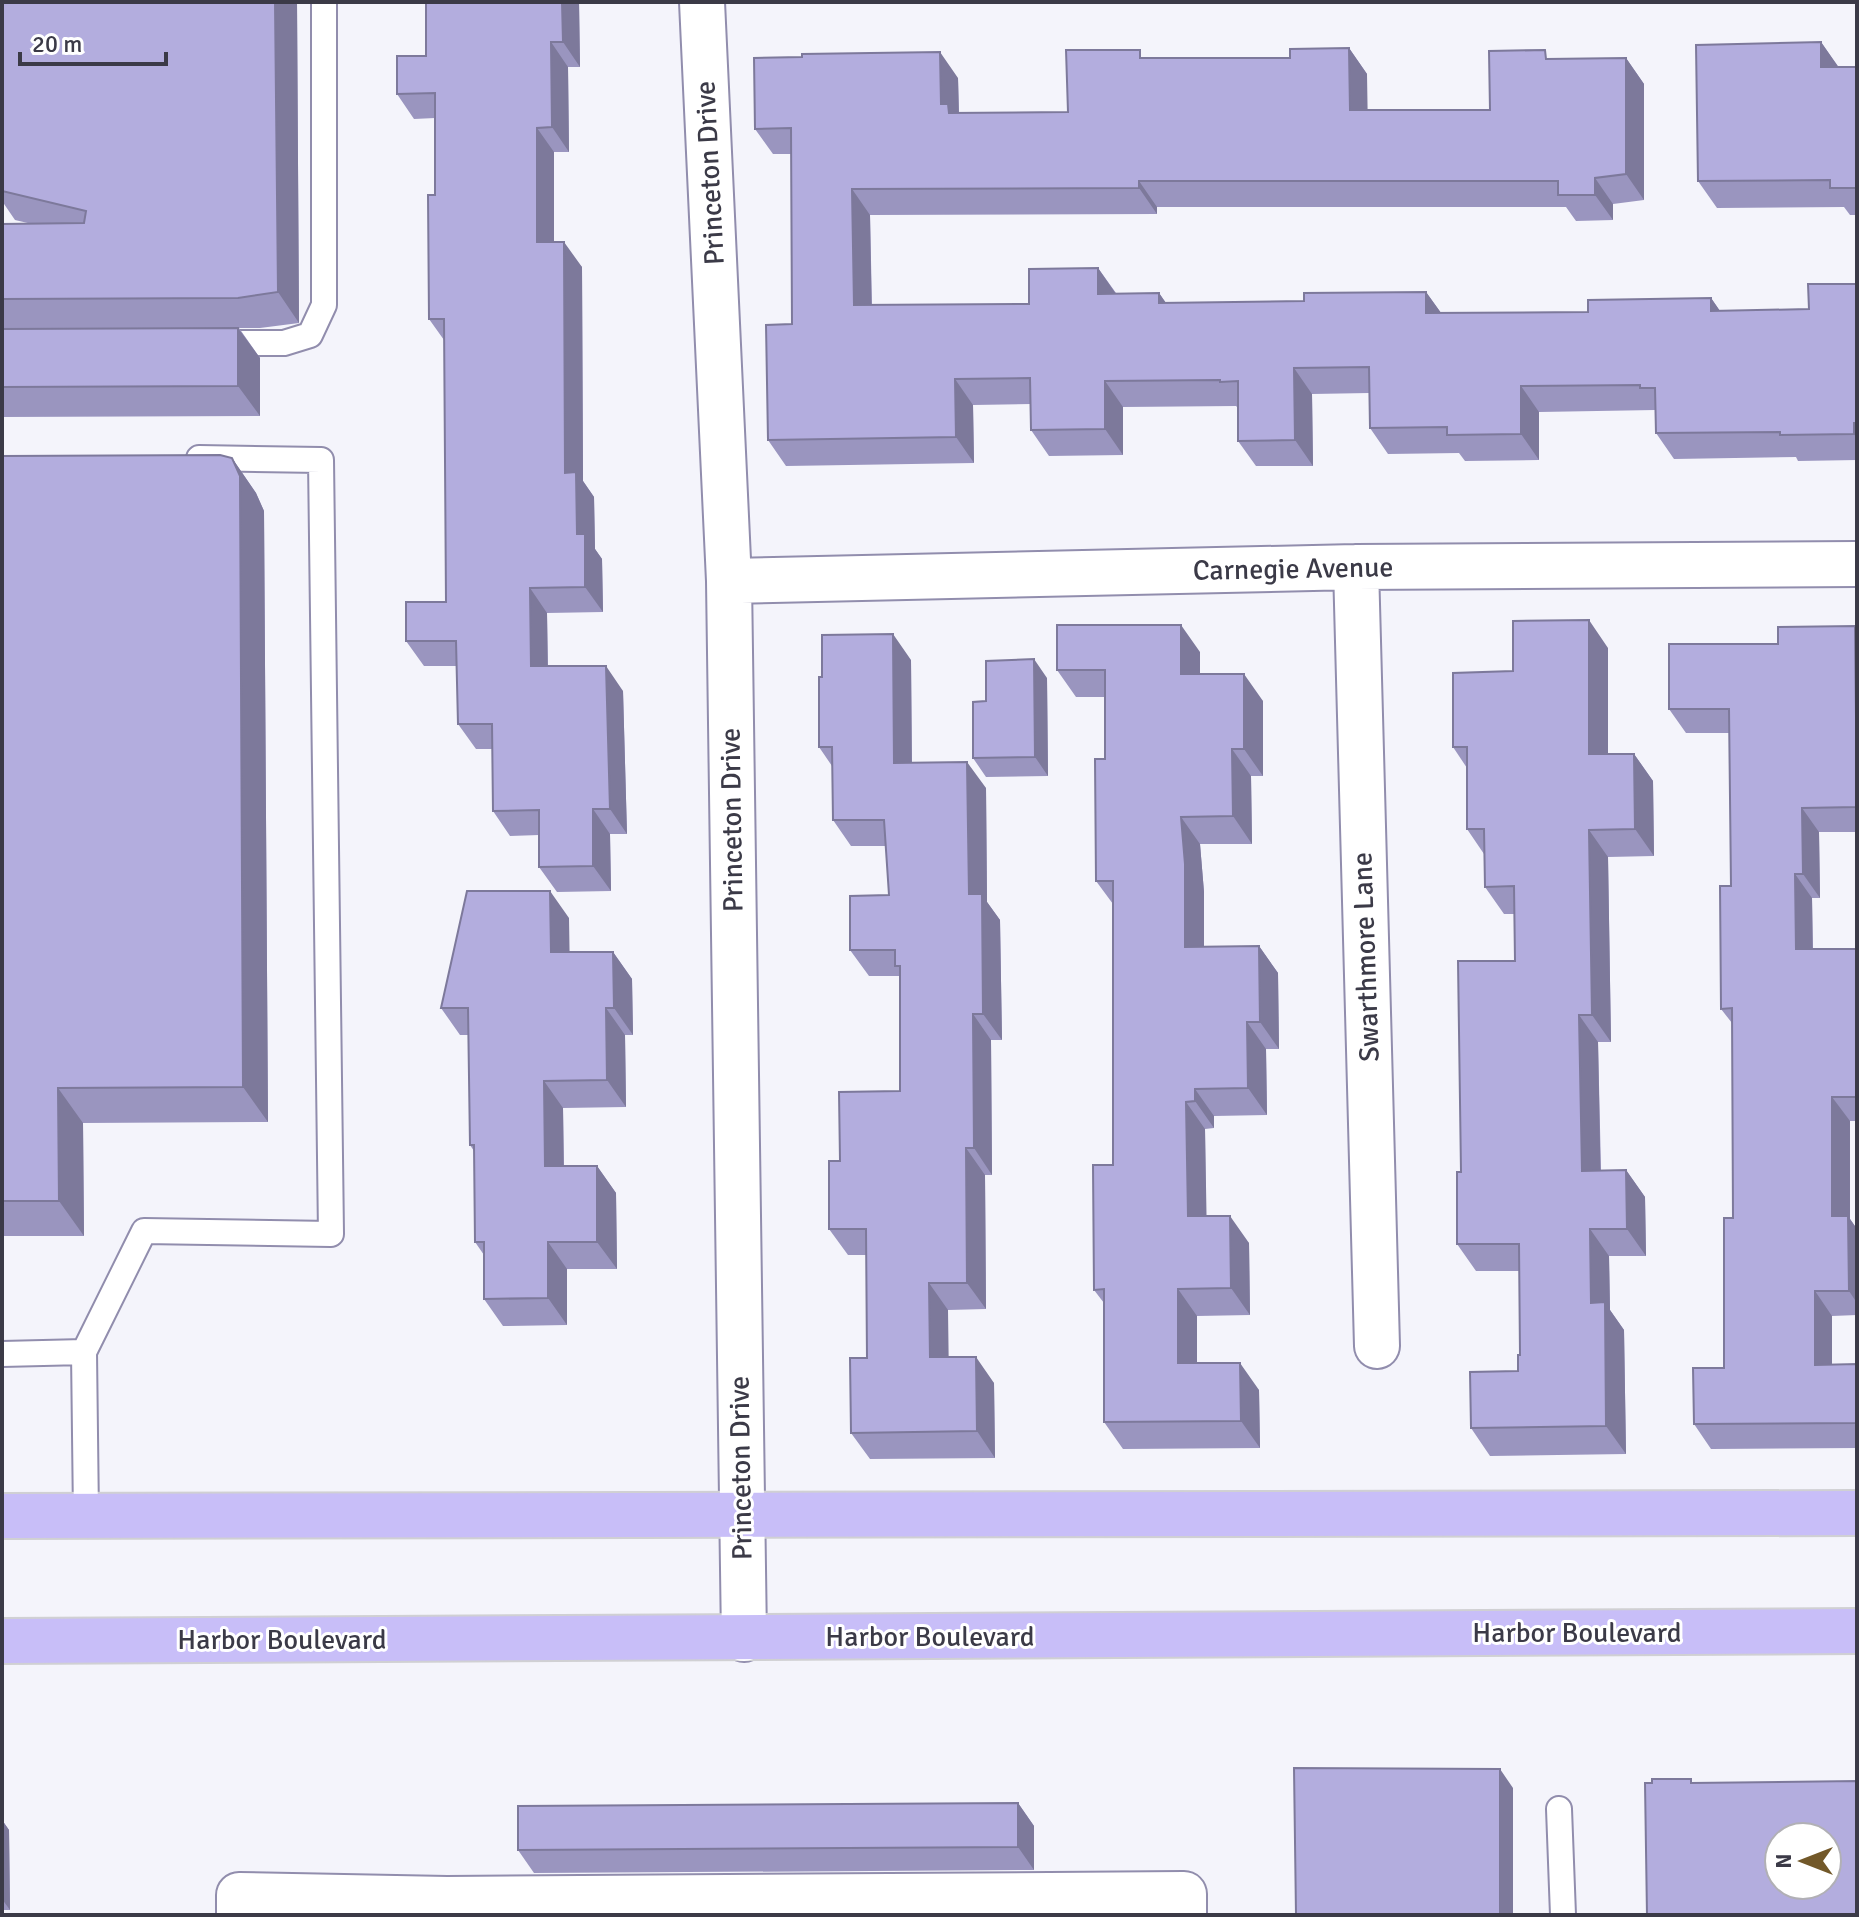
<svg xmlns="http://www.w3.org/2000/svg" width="1859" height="1917" font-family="Signika,sans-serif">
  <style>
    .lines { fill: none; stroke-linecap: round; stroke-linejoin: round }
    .service-casing { stroke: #918dad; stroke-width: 28 }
    .minor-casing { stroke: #918dad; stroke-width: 48 }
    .primary-casing { stroke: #d0d0d3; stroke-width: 48 }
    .service { stroke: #fff; stroke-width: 24 }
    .minor { stroke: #fff; stroke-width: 44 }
    .primary { stroke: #c8bef8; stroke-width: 44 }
    .wall { fill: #9a95bf }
    .shaded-wall { fill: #7d799b }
    .building { fill: #b3adde; stroke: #7d799b; stroke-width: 2; fill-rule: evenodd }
    .labels { text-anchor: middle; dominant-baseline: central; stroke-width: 6; stroke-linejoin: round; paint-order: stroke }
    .street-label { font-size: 28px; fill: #3b3a47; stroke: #fff }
  </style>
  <rect width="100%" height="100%" fill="#f4f4fb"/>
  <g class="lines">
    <g class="service-casing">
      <path id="service" d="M218,343H284L310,335L324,305V2
        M84,1352L144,1231L331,1234L321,460L199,458
        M2,1354L84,1352L86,1516
        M1559,1809L1563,1915"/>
    </g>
    <g class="minor-casing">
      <path id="minor" d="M702,2L729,581L744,1639
        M1356,567L1377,1346
        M729,581L1356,567L1857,564
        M239,1915V1895L447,1899L1184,1894V1915"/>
    </g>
    <g class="primary-casing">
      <path id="primary" d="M2,1516L1857,1513
        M2,1641L1857,1631"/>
    </g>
    <use href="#service" class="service"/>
    <use href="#minor" class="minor"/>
    <use href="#primary" class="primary"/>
  </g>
  <path class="wall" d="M2,2H297L299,323L260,328H239L260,358V416L2,417V224H32L15,220L2,201Z
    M579,2L580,67H568L569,152H554V242L582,267L583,481L594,497L595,549L602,559L603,612L547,613L548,666L623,691L627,834H610L611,891L557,892L539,867V835L510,836L493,811L492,749H476L458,724L457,666H424L406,641L446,602L444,340L429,319L435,195V118L414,119L397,94L426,56Z
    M1821,42L1838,67H1857V215H1850L1844,207L1717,208L1698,181Z
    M1349,48L1367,74V110H1490L1552,59L1626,58L1644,84V200L1613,204V220L1576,221L1566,207H1157V214L870,215L872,305L1029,304L1098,268L1116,293H1159L1166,303L1304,301L1426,292L1441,313L1588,312L1711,298L1720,311L1809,309L1857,284V460L1798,461L1796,457L1674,459L1656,433L1655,410L1539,412V460L1465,461L1459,453L1388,454L1370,428L1369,393L1312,394L1313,466H1256L1238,441V408L1236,406L1123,407V455L1049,456L1031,430V404L973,405L974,463L786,466L768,440L792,324L791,154H773L755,129L958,78L959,113L1068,112L1146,58H1290Z
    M2,456L232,458L256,493L264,511L268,1122L83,1123L84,1236H2Z
    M1855,626L1857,629V832H1819L1820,898H1812L1813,949H1856L1857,950V1121H1850V1219L1857,1229V1315L1832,1316V1365L1857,1364V1448L1711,1449L1694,1424L1724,1368L1733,1218L1732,1023L1721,1009L1731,886L1729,733H1686L1669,709L1778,644Z
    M1608,648V754H1634L1653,781L1654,856L1608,857L1611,1042H1598L1601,1170H1626L1645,1197L1646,1256H1609L1610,1310L1624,1330L1626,1454L1490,1456L1471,1428L1518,1371L1520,1355L1519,1271H1476L1457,1244L1461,1172L1515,961V914H1504L1485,887L1484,854L1467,829V768L1453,747L1513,671Z
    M1200,652V674L1263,701V776H1251L1252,844H1200L1204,892V946H1259L1278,973L1279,1049H1266L1267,1115L1214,1116V1128L1205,1129L1206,1216L1249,1243L1250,1315L1197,1316V1363L1259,1390L1260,1448L1123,1449L1104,1422V1303L1094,1290L1113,1165V904L1096,881L1105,759V697H1076L1057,670Z
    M911,660L912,763L986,788L987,902L1000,920L1002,1040H991L992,1175H985L986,1309L948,1310V1357L994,1383L995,1458L870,1459L851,1433L867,1358L866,1255H848L829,1229L840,1161L900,1091V976H869L850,950L889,895L886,846H851L833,820L832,766L819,747Z
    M1047,678L1048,776L986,777L973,758L986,701Z
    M569,918V952H613L632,979L633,1035H625L626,1107L563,1108L564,1166H597L616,1193L617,1269H567V1325L503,1326L484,1299V1255L475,1242L474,1151L470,1145L469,1035H460L441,1008Z
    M1018,1803L1034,1826V1870L534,1873L518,1850Z
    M2,1820L9,1830L10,1910H2Z"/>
  <path class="shaded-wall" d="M275,2H297L299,323L278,292Z
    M562,2H579L580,67L563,42Z
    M551,42L568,67L569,152L552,127Z
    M1821,42L1840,69L1821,67Z
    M1349,48L1367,74L1368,135L1350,110Z
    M940,52L958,78L959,119L966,130L941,104Z
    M1626,58L1644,84V200L1626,174Z
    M537,128L554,152V267L537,242Z
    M1595,178L1613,204V220L1595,195Z
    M1139,181L1157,207V214L1139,188Z
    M852,189L870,215L872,331L854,305Z
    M564,242L582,267L583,481L594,497L595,549L602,559L603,612L585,587L565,473Z
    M1098,268L1116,294H1098Z
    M1426,292L1444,317L1426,313Z
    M1159,293L1177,319L1159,303Z
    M1711,298L1729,324L1711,311Z
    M238,328L260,358V416L238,386Z
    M1294,368L1312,394L1313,466L1295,440Z
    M955,379L973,405L974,463L956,437Z
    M1105,381L1123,407V455L1105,429Z
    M1521,386L1539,412V460L1521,434Z
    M1854,423L1857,428V439L1854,434Z
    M232,458L256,493L264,511L268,1122L243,1087Z
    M530,588L547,613L548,691L531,666Z
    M1589,620L1608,648V781L1589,754Z
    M1181,625L1200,652V701L1181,674Z
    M1855,626L1857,629V756L1856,755Z
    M893,634L911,660L912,789L894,763Z
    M1034,659L1047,678L1048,776L1035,757Z
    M606,666L623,691L627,834L610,809Z
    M1244,674L1263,701V776L1244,749Z
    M1232,749L1251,776L1252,844L1233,816Z
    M1634,754L1653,781L1654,856L1635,829Z
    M967,762L986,788L987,902L1000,920L1002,1040L983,1014L969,894Z
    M1802,808L1819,832L1820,898L1803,874Z
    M593,809L610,834L611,891L593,866Z
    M1181,817L1200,844L1204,892V974L1185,947Z
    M1589,830L1608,857L1611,1042L1592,1015Z
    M1795,874L1812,898L1813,974L1796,949Z
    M550,891L569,918L570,979L551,952Z
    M1259,946L1278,973L1279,1049L1260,1022Z
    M613,952L632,979L633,1035L614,1008Z
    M606,1008L625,1035L626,1107L607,1080Z
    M973,1014L991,1040L992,1175L974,1148Z
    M1579,1015L1598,1042L1601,1198L1582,1171Z
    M1247,1022L1266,1049L1267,1115L1248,1088Z
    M544,1081L563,1108L564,1193L545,1166Z
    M58,1088L83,1123L84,1236L59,1201Z
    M1195,1089L1214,1116V1128L1195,1101Z
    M1832,1097L1850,1121V1219L1857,1229V1303L1849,1291L1832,1216Z
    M1186,1102L1205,1129L1207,1243L1188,1216Z
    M966,1148L985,1175L986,1309L967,1283Z
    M597,1166L616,1193L617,1269L597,1242Z
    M1626,1170L1645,1197L1646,1256L1627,1229Z
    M1230,1216L1249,1243L1250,1315L1231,1288Z
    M1590,1229L1609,1256L1610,1310L1624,1330L1626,1454L1606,1426L1591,1303Z
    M548,1242L567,1269V1325L548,1298Z
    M929,1283L948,1310L949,1383L930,1357Z
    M1178,1289L1197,1316V1390L1178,1363Z
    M1815,1291L1832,1316V1390L1815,1365Z
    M976,1357L994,1383L995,1458L977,1431Z
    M1240,1363L1259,1390L1260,1448L1241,1421Z
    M1500,1769L1513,1788V1915H1500Z
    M1018,1803L1034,1826V1870L1018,1847Z
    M2,1820L9,1830L10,1910L2,1899Z"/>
  <path class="building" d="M2,2H275L278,292L238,298L2,299V224L84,223L86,211L2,191Z
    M426,2H562L563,42H551L552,127L537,128V242H564L565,473L576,472L577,534H585V587L530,588L531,666H606L610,809H593V866L539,867V810L493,811L492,724H458L456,641H406V602H446L444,319H429L428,195H435V93L397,94V56H426Z
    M1821,42V67H1857V188H1830V180L1698,181L1696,45Z
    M1349,48L1350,110H1490L1489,51L1545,50L1546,59L1626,58V174L1595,178V195H1558V181H1139V188L852,189L854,305L1029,304V269L1098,268V294L1159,293V303L1304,301V293L1426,292V313L1588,312V300L1711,298V311L1809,309L1808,284H1857V423H1854V434L1780,435V432L1656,433L1655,388H1640V385L1521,386V434L1447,435V427L1370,428L1369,367L1294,368L1295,440L1238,441V381L1220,382V380L1105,381V429L1031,430L1030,378L955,379L956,437L768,440L766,325L792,324L791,128L755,129L754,58L802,57V54L940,52L941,104H948L949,113L1068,112L1066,50H1140V58H1290V49Z
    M238,328V386L2,387V329Z
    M220,455L232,458L240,476L243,1087L58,1088L59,1201H2V456Z
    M1589,620V754H1634L1635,829L1589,830L1592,1015H1579L1582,1171L1626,1170L1627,1229H1590L1591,1303L1605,1302L1606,1426L1471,1428L1470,1372L1518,1371V1355H1520L1519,1244H1457V1172H1461L1458,961H1515L1514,886L1485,887L1484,829H1467V747H1453V673L1513,671V621Z
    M1057,625H1181V674H1244V749H1232L1233,816L1181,817L1185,864V947L1259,946L1260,1022H1247L1248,1088L1195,1089V1101L1186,1102L1188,1216H1230L1231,1288L1178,1289V1363H1240L1241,1421L1104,1422V1289L1094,1290L1093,1165H1113V881H1096L1095,759H1105V670H1057Z
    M1855,626L1857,807L1802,808L1803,874H1795L1796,949H1856L1857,1097H1832V1216H1848L1849,1291H1815V1365L1857,1364V1423L1694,1424L1693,1368H1724V1218H1733L1732,1008L1721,1009L1720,886H1731L1729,709H1669V644H1778V627Z
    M893,634L894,763L967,762L969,894H982L983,1014H973L974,1148H966L967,1283H929L930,1357H976L977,1431L851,1433L850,1358H867L866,1229H829V1161H840L839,1092L900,1091V966H895V950H850V896L889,895L884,820H833L832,747H819V677H822V635Z
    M1034,659L1035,757L973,758V702L986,701V661Z
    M467,891H550L551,952H613L614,1008H606L607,1080L544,1081L545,1166H597V1242H548V1298L484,1299V1242H475L474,1145H470L468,1008H441Z
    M1294,1768L1500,1769V1915H1296Z
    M1652,1779H1691V1783L1857,1781V1915H1647L1645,1783H1652ZM1779,1837H1827V1885H1779Z
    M1018,1803V1847L518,1850V1806Z"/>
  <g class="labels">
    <g class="street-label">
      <text transform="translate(710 173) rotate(-93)">Princeton Drive</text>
      <text transform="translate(1293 569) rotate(-1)">Carnegie Avenue</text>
      <text transform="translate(732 820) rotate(-91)">Princeton Drive</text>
      <text transform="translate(1366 957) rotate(-92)">Swarthmore Lane</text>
      <text transform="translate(741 1468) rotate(-91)">Princeton Drive</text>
      <text x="1577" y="1633">Harbor Boulevard</text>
      <text x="930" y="1637">Harbor Boulevard</text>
      <text x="282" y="1640">Harbor Boulevard</text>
    </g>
  </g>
  <rect width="1859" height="1917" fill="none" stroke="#3b3a47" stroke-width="8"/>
  <g transform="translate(1803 1861) rotate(270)"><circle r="38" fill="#ffffff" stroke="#b1b0b5" stroke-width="2"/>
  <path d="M0-6L14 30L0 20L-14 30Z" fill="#725829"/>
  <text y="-12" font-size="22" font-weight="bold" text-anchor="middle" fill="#3b3a47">N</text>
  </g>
  <path d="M20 52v12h146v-12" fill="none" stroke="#3b3a47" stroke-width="4"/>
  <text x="32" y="52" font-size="24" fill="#3b3a47" stroke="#ffffff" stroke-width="6" paint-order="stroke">20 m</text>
</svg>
